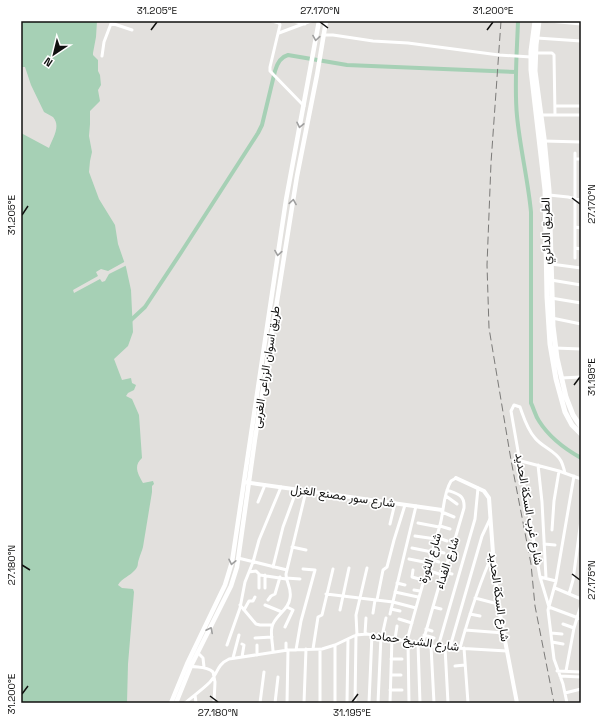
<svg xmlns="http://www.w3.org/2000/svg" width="602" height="724" font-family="'Space Grotesk',Vazirmatn,sans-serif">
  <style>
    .water { fill: #a6d0b5 }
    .pier { fill: #e2e0dd }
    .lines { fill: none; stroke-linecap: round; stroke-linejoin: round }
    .canal { stroke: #a6d0b5; stroke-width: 4 }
    .street { stroke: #fff; stroke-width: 3 }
    .secondary { stroke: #fff; stroke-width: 4 }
    .primary { stroke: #fff; stroke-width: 4.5 }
    .highway { stroke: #fff; stroke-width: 5 }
    .rail { stroke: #7b7a78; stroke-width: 1; stroke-dasharray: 8 4; stroke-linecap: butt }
    .oneway { stroke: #9f9f9f }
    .ticks { fill: none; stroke: #10100f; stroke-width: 1.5 }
    .labels { text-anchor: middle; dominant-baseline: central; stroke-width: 3.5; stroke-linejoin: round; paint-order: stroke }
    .street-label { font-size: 12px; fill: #10100f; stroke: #fff }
    .neatline { fill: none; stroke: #10100f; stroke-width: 1.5 }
    .ticks-label { font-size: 10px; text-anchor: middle; fill: #10100f }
  </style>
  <rect width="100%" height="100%" fill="#e2e0dd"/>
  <path class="water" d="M21,21H97L96,37L93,53V55L98,60V71L100,75L101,85L98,90L100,101L90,111V124L89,136L92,152L90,161L89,172L99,199L115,225L118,244L126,267L131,290L133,332L128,346L114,359L122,380L131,378L132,383L136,385L134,390L128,393L126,396L132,399L139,415L142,458C133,466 138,474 143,483L153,481L154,484L152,486V492L143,547C142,551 140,555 139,559C137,564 139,566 135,570C130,576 122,578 118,585L122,588L133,589L134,592L128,664L127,703H21V133L49,148C53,138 61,126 53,117L44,112L31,85L25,67H21Z"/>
  <path class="pier" d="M126,261L127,265L109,274L105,281L102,282L100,279L74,293L73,290L98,276L96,272L101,269L108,271Z"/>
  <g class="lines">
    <path class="canal" d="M518,21C517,52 514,85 517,116C520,148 528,180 531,212V403C534,409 535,415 539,421C549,437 565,449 581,458
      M131,320L145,307L182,251L258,133L262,125L275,71C277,64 280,57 288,55L347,65L516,72"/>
    <path class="street" d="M272,21L279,23L280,25L270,67V71L304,106
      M293,21L305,24
      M549,21L581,24
      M111,23L132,30
      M279,33L311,21
      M323,35H333L373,41L408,43L499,55L531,57
      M537,38L581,41
      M535,53H552L554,55L555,115
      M102,56L104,42L112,21
      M555,106H581
      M541,115H581
      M544,141L581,142
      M575,153V258
      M575,159H581
      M549,195L568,197L581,200
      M575,227L581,228
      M575,248L581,249
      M551,264L581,268
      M551,280L581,285
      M551,298L581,303
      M552,318L581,324
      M555,348L581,349
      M561,378L581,377
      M521,461L559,471L581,479
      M538,465L542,502L546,578
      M446,496L457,504
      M258,502L265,485
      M442,512L454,517
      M418,523L439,527
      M390,524L395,503
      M440,526L450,529
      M552,530L554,501L559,471
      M415,536L436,539
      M436,537L447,541
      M544,544L555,545
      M292,547L306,550
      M412,548L432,552
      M433,550L444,553
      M238,558L287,570
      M409,559L429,563
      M430,559L439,562
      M273,567L283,527L297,489
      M413,570L412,577L423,580
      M427,570L442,575
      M249,572L256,571L260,575L286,579
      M443,572L452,574
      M265,575V588
      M540,577L556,581
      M286,578L300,579
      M397,583L405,585
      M259,588V575
      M555,588L581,599
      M414,590L420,591
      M395,592L418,597
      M326,594L393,602L416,608
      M569,594L573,580L581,520
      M475,598L498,604
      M268,600L271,596L275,594L280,577
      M377,600L383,570L387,567L394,540L405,505
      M240,605L256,624L260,625H272
      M265,605L282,612
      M433,607L441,609
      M549,607L540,577L511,411L514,405L520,407C524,418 527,429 535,438C542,447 556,451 561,461C563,465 564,469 565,473
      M549,607L581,619
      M391,609L400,611
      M244,610L249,601H253L255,597
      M340,610L349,568
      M373,613L375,600
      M390,614L416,506
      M470,614L480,616
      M399,619L412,623
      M563,624L574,628
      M285,627L293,610L287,607
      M426,629L432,631
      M465,630L504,633
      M551,633L562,634
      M365,634L366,618
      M357,635L356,615L367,568
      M424,635L434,638
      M382,636L386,618
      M255,638L272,637
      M395,639L397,626
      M407,641C417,602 429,564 440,525C444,511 443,494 451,481L456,478
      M408,642L409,703
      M552,642L563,644
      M418,644L420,703
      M227,645L240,608L245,582L253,562L259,540L281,487
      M257,645V655
      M422,645L443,572L450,556L464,508C465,495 458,494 447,490
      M431,646L434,703
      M438,647L475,519L478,488
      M445,647L448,703
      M450,647L482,536L490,519
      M460,648C469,616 479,584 493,553
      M464,648L468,703
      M313,649L318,617L322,615L333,569
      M286,650V643
      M296,650L301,621L315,570L303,569
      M197,652L203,658L204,667
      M273,652C273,644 270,634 272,627C274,616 289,610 290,598C292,588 286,582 286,574L306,491
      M242,657L244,645L242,644
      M233,658L239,635
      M391,659H402
      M190,666C198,668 206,666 213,672L215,682L214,703
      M455,666L465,665
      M557,671L581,672
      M566,671L574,628L581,605
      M391,675H401
      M560,676L581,677
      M390,690H402
      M565,693L581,689
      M195,695L196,703
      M185,703C193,696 202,690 210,682C218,674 216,665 229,659L288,650L322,649L335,645L356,635L367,634L438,647L507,651
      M260,703L264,672
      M275,703L278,677
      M287,703L288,650
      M304,703L306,649
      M320,703V649
      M335,703V645
      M347,703L348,639
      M355,703L356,635
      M369,703L372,634
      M378,703L381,636
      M390,703L392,638
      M567,703L563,684L554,659L548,610L556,581L574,476"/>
    <path class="secondary" d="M456,478L484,491L489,498L493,553L498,604L517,703
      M244,482L442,510"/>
    <path class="primary" d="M171,703L187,664L225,585L232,562L286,200L319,21
      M176,703L191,666L231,586L237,567L255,439L297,176L317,75L326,21"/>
    <path class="highway" d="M535,21L531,51V70L545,190L547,297L550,344L556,379L565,412L572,425L581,434
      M539,21L536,45L535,71L544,138L549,190L553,326L557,358L566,397L573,415L581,427"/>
    <path class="rail" d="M501,21L491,163L487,265L489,328L511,460L531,564L535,606L554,703"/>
  </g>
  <defs><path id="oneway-chevron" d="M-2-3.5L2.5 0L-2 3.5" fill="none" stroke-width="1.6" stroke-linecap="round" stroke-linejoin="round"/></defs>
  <g class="oneway">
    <use href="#oneway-chevron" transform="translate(316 38) rotate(99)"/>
    <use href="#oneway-chevron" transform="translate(300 125) rotate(102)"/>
    <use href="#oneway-chevron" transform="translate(293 202) rotate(-81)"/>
    <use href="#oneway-chevron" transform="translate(278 253) rotate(99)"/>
    <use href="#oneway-chevron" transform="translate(232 562) rotate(102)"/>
    <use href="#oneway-chevron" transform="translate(210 630) rotate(-63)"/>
  </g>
  <path class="ticks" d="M320,22L328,28M151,30L157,22M487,30L493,22M572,198L580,204M22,215L28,206M574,385L580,377M22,565L30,570M572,574L580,580M22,694L28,686M210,696L218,702M352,702L358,694"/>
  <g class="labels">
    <g class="street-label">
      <text transform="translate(546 231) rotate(-91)">الطريق الدائري</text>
      <text transform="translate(266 367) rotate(-81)">طريق اسوان الزراعى الغربى</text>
      <text transform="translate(343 496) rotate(8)">شارع سور مصنع الغزل</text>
      <text transform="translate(529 509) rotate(80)">شارع غرب السكة الحديد</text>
      <text transform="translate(430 558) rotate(-73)">شارع الثورة</text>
      <text transform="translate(447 563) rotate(-72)">شارع الفداء</text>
      <text transform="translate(499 597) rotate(82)">شارع السكة الحديد</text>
      <text transform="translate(415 641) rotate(8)">شارع الشيخ حماده</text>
    </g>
  </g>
  <rect width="602" height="724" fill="none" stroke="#ffffff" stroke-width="44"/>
  <g transform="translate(54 54) rotate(215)" stroke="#ffffff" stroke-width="3" paint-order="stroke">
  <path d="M0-3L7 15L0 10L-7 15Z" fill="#10100f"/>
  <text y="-6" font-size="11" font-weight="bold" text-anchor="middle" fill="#10100f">N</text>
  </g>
  <rect x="22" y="22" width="558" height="680" class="neatline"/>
  <g class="ticks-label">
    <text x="157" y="14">31.205°E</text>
    <text x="320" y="14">27.170°N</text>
    <text x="493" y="14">31.200°E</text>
    <text transform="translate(591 204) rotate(-90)" y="4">27.170°N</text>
    <text transform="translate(11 215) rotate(-90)" y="4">31.205°E</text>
    <text transform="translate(591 377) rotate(-90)" y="4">31.195°E</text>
    <text transform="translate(11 565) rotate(-90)" y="4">27.180°N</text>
    <text transform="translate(591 580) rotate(-90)" y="4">27.175°N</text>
    <text transform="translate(11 694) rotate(-90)" y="4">31.200°E</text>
    <text x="218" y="716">27.180°N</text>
    <text x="352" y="716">31.195°E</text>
  </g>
</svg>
